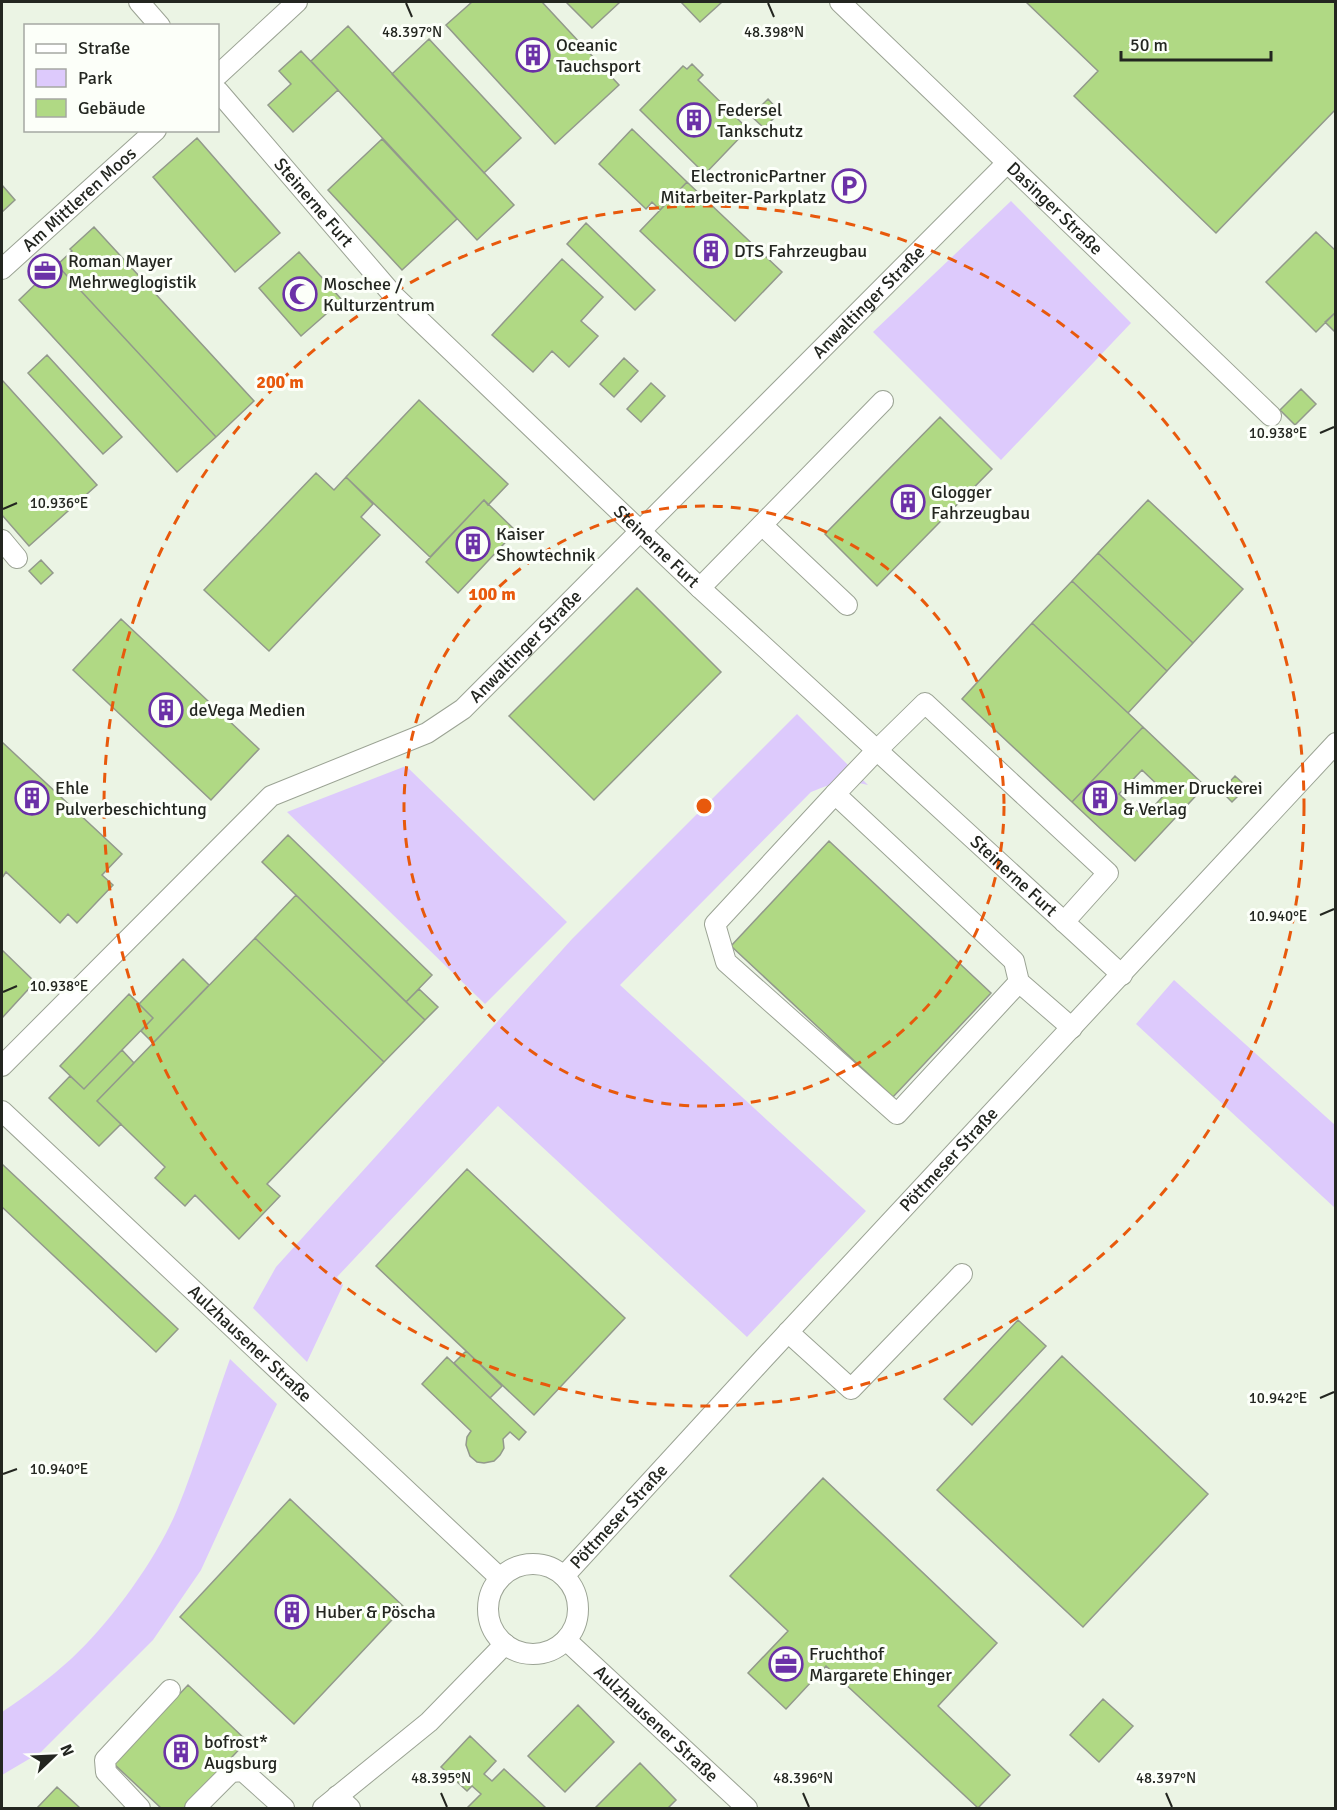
<svg xmlns="http://www.w3.org/2000/svg" width="1337" height="1810" font-family="Signika,sans-serif">
  <style>
    .green { fill: #ddcafc }
    .building { fill: #b0d984; stroke: #92998b; stroke-width: 1.5; fill-rule: evenodd }
    .lines { fill: none; stroke-linecap: round; stroke-linejoin: round }
    .minor-casing { stroke: #9ba394; stroke-width: 22 }
    .minor { stroke: #fff; stroke-width: 20 }
    .ticks { fill: none; stroke: #232620; stroke-width: 2 }
    .ring { fill: none; stroke: #e8590c; stroke-width: 3; stroke-dasharray: 10 8 }
    .labels { text-anchor: middle; dominant-baseline: central; stroke-width: 6; stroke-linejoin: round; paint-order: stroke }
    .poi-label { font-size: 18px; fill: #232620; stroke: #fcfff9; text-anchor: start }
    .street-label { font-size: 18px; fill: #232620; stroke: #fcfff9 }
    .ticks-label { font-size: 15px; text-anchor: middle; fill: #232620; stroke: #fcfff9; stroke-width: 6; stroke-linejoin: round; paint-order: stroke }
    .centre { fill: #e8590c; stroke: #fcfff9; stroke-width: 3 }
    .ring-label { font-size: 18px; text-anchor: middle; font-weight: bold; fill: #e8590c; stroke: #fcfff9; stroke-width: 6; stroke-linejoin: round; paint-order: stroke }
  </style>
  <rect width="100%" height="100%" fill="#ebf4e4"/>
  <path class="green" d="M1011,201L1131,323L1001,460L873,332Z
    M797,714L868,785C845,779 832,783 811,792L620,985L866,1211L747,1337L498,1106L337,1277L343,1285L307,1362L253,1308L276,1267L572,939Z
    M406,766L567,922L485,1004L287,812Z
    M1174,980L1335,1125V1208L1136,1024Z
    M230,1359L277,1404L201,1570L153,1640L41,1752L2,1775V1712C26,1696 49,1679 71,1659C110,1623 156,1560 177,1510C197,1461 212,1409 230,1359Z"/>
  <path class="building" d="M472,2H542L619,85L555,144L446,25Z
    M566,2H620L592,28Z
    M681,2H722L700,22Z
    M1026,2H1336V109L1216,233L1074,96L1098,71Z
    M348,26L514,205L477,240L311,61Z
    M429,39L521,138L484,173L392,74Z
    M301,51L338,90L293,132L268,105L291,84L279,71Z
    M692,64L703,75L698,80L748,129L705,174L640,110L683,66L687,69Z
    M768,99L780,112L764,128L751,116Z
    M632,129L687,182L660,210L652,202L646,209L599,164Z
    M197,138L280,233L235,272L153,177Z
    M382,139L457,219L402,270L328,190Z
    M687,182L782,272L735,321L640,231Z
    M2,185L15,200L2,212Z
    M586,223L655,290L635,310L567,244Z
    M94,227L254,401L216,437L57,265L72,251L70,249Z
    M1316,232L1336,251V312L1316,332L1266,282Z
    M299,252L342,300L301,336L259,288Z
    M562,259L603,297L581,321L598,336L569,367L552,351L533,372L492,335Z
    M57,265L216,437L177,472L19,300L43,277L41,275L49,267L52,269Z
    M1336,312V333L1325,322Z
    M47,355L122,437L103,454L28,373Z
    M624,358L638,371L614,397L600,384Z
    M2,380L97,485L29,546L2,515Z
    M651,383L665,396L641,422L627,409Z
    M1301,389L1316,404L1295,425L1280,410Z
    M419,400L508,484L488,505L484,500L430,557L346,477Z
    M940,417L992,469L877,586L825,534Z
    M316,473L334,490L346,477L373,504L361,517L380,535L269,651L204,590Z
    M484,500L516,531L458,593L426,562Z
    M1148,500L1243,589L1193,643L1098,553Z
    M1098,553L1193,643L1167,671L1072,581Z
    M41,560L53,573L41,584L29,571Z
    M1072,581L1167,671L1128,713L1032,623Z
    M637,588L721,672L594,800L509,716Z
    M121,619L259,749L211,800L73,670Z
    M1032,623L1143,727L1072,802L962,699Z
    M1143,727L1205,786L1135,861L1072,802ZM1142,770L1166,793L1144,817L1119,794Z
    M2,742L122,854L102,875L113,885L77,923L68,914L60,923L6,872L2,878Z
    M1235,776L1247,787L1232,802L1221,791Z
    M288,835L432,975L406,1002L262,862Z
    M829,841L991,993L893,1097L731,946Z
    M296,895L425,1020L384,1062L255,938Z
    M255,938L384,1062L267,1184L280,1196L239,1239L195,1195L185,1206L155,1178L165,1167L97,1101Z
    M2,950L35,982L2,1018Z
    M183,959L209,985L153,1043L141,1031L153,1018L139,1004Z
    M419,989L438,1007L425,1020L406,1002Z
    M129,994L153,1018L84,1089L60,1066Z
    M122,1050L134,1063L97,1101L121,1124L99,1146L49,1098L70,1076L84,1089Z
    M2,1164L178,1329L156,1352L2,1207Z
    M467,1169L625,1318L534,1415L376,1266Z
    M1018,1320L1046,1346L972,1425L944,1399Z
    M466,1351L502,1386L490,1398L454,1363Z
    M1062,1356L1208,1494L1083,1627L937,1490Z
    M447,1357L526,1432L519,1440L510,1432L503,1439L504,1448L500,1455L494,1461L484,1463L477,1462L470,1456L466,1445L467,1437L471,1431L422,1384Z
    M823,1478L997,1643L938,1706L1010,1775L978,1808L826,1666L786,1709L748,1673L788,1631L730,1576Z
    M290,1499L404,1607L294,1724L180,1617Z
    M188,1685L247,1741L184,1808H161L114,1764Z
    M1103,1699L1133,1726L1099,1762L1070,1735Z
    M578,1705L614,1742L565,1792L528,1756Z
    M470,1736L496,1761L484,1774L492,1781L504,1769L546,1808H467L481,1794L472,1786L467,1791L441,1767Z
    M640,1763L676,1800L668,1808H595Z
    M57,1787L80,1808H37Z"/>
  <g class="lines">
    <g class="minor-casing">
      <g id="minor">
        <path d="M139,2L160,26"/>
        <path id="s1" d="M840,2L1271,416"/>
        <path d="M218,75L297,2"/>
        <path id="s2" d="M218,91L394,296L700,588L1122,975"/>
        <path id="s3" d="M2,269L156,130"/>
        <path d="M762,525L847,605"/>
        <path d="M2,540L17,558"/>
        <path d="M700,588L883,401"/>
        <path d="M835,794L876,751L925,703L1108,873L1064,922"/>
        <path d="M1019,982L897,1114L726,962L715,924L835,794L1014,961L1019,982L1072,1028"/>
        <path id="s4" d="M2,1066L271,796L427,733L463,709L1007,163"/>
        <path id="s5" d="M2,1111L500,1578"/>
        <path d="M788,1332L851,1389L962,1274"/>
        <circle cx="533" cy="1609" r="45"/>
        <path id="s6" d="M564,1576L764,1358L1336,743"/>
        <path id="s7" d="M566,1640L747,1808"/>
        <path d="M337,1796L350,1808"/>
        <path d="M140,1808L106,1772L105,1760L170,1690"/>
        <path d="M195,1808L231,1772L243,1771L284,1808"/>
        <path d="M323,1808L429,1722L505,1644"/>
      </g>
    </g>
    <use href="#minor" class="minor"/>
  </g>
  <path class="ticks" d="M406,3L412,17M768,3L774,17M1320,433L1334,427M3,509L17,503M1320,915L1334,909M3,992L17,986M1320,1398L1334,1392M3,1474L17,1469M441,1793L447,1807M803,1793L809,1807M1166,1793L1172,1807"/>
  <g class="ring">
    <circle cx="704" cy="806" r="300"/>
    <circle cx="704" cy="806" r="600"/>
  </g>
  <defs>
    <g id="building-ring" transform="scale(1.725)"><circle r="9.5" fill="#fcfff9" stroke="#6b31a7" stroke-width="1.5"/><path d="M-4-6H4V6H1V3H-1V6H-4ZM-2.5-4.3h1.7v1.8h-1.7ZM.8-4.3h1.7v1.8H.8ZM-2.5-1h1.7V.8h-1.7ZM.8-1h1.7V.8H.8Z" fill="#6b31a7"/></g>
    <g id="parking-ring" transform="scale(1.725)"><circle r="9.5" fill="#fcfff9" stroke="#6b31a7" stroke-width="1.5"/><path d="M-3.5-5.5H1a3.5 3.5 0 0 1 0 7H-1V5.5H-3.5ZM-1-3.4V-.6H.8a1.4 1.4 0 0 0 0-2.8Z" fill="#6b31a7"/></g>
    <g id="office-ring" transform="scale(1.725)"><circle r="9.5" fill="#fcfff9" stroke="#6b31a7" stroke-width="1.5"/><path d="M-6-3h4V-5.5h4V-3h4V5H-6ZM-1-4.5V-3h2v-1.5ZM-6 0V1H6V0Z" fill="#6b31a7"/></g>
    <g id="mosque-ring" transform="scale(1.725)"><circle r="9.5" fill="#fcfff9" stroke="#6b31a7" stroke-width="1.5"/><path d="M3.5-4.9A6 6 0 1 0 3.5 4.9A5 5 0 1 1 3.5-4.9Z" fill="#6b31a7"/></g>
  </defs>
  <g fill-rule="evenodd">
    <use href="#building-ring" x="533" y="55"/>
    <use href="#building-ring" x="694" y="120"/>
    <use href="#parking-ring" x="849" y="186"/>
    <use href="#building-ring" x="711" y="251"/>
    <use href="#office-ring" x="45" y="271"/>
    <use href="#mosque-ring" x="300" y="294"/>
    <use href="#building-ring" x="908" y="502"/>
    <use href="#building-ring" x="473" y="544"/>
    <use href="#building-ring" x="166" y="710"/>
    <use href="#building-ring" x="32" y="798"/>
    <use href="#building-ring" x="1100" y="798"/>
    <use href="#building-ring" x="292" y="1612"/>
    <use href="#office-ring" x="786" y="1664"/>
    <use href="#building-ring" x="181" y="1752"/>
  </g>
  <g class="labels">
    <g class="poi-label">
      <text x="556" y="45">Oceanic<tspan x="556" dy="21">Tauchsport</tspan></text>
      <text x="717" y="110">Federsel<tspan x="717" dy="21">Tankschutz</tspan></text>
      <text x="826" y="176" text-anchor="end">ElectronicPartner<tspan x="826" dy="21">Mitarbeiter-Parkplatz</tspan></text>
      <text x="734" y="251">DTS Fahrzeugbau</text>
      <text x="68" y="261">Roman Mayer<tspan x="68" dy="21">Mehrweglogistik</tspan></text>
      <text x="323" y="284">Moschee /<tspan x="323" dy="21">Kulturzentrum</tspan></text>
      <text x="931" y="492">Glogger<tspan x="931" dy="21">Fahrzeugbau</tspan></text>
      <text x="496" y="534">Kaiser<tspan x="496" dy="21">Showtechnik</tspan></text>
      <text x="189" y="710">deVega Medien</text>
      <text x="55" y="788">Ehle<tspan x="55" dy="21">Pulverbeschichtung</tspan></text>
      <text x="1123" y="788">Himmer Druckerei<tspan x="1123" dy="21">&amp; Verlag</tspan></text>
      <text x="315" y="1612">Huber &amp; Pöscha</text>
      <text x="809" y="1654">Fruchthof<tspan x="809" dy="21">Margarete Ehinger</tspan></text>
      <text x="204" y="1742">bofrost*<tspan x="204" dy="21">Augsburg</tspan></text>
    </g>
    <g class="street-label">
      <text stroke="none"><textPath href="#s3" startOffset="104">Am Mittleren Moos</textPath></text>
      <text stroke="none"><textPath href="#s2" startOffset="147">Steinerne Furt</textPath></text>
      <text stroke="none"><textPath href="#s1" startOffset="298">Dasinger Straße</textPath></text>
      <text stroke="none"><textPath href="#s4" startOffset="1167">Anwaltinger Straße</textPath></text>
      <text stroke="none"><textPath href="#s2" startOffset="633">Steinerne Furt</textPath></text>
      <text stroke="none"><textPath href="#s4" startOffset="681">Anwaltinger Straße</textPath></text>
      <text stroke="none"><textPath href="#s2" startOffset="1119">Steinerne Furt</textPath></text>
      <text stroke="none"><textPath href="#s6" startOffset="567">Pöttmeser Straße</textPath></text>
      <text stroke="none"><textPath href="#s5" startOffset="340">Aulzhausener Straße</textPath></text>
      <text stroke="none"><textPath href="#s6" startOffset="81">Pöttmeser Straße</textPath></text>
      <text stroke="none"><textPath href="#s7" startOffset="123">Aulzhausener Straße</textPath></text>
    </g>
  </g>
  <g class="ticks-label">
    <text x="774" y="37">48.398°N</text>
    <text x="412" y="37">48.397°N</text>
    <text x="1278" y="438">10.938°E</text>
    <text x="59" y="508">10.936°E</text>
    <text x="1278" y="921">10.940°E</text>
    <text x="59" y="991">10.938°E</text>
    <text x="1278" y="1403">10.942°E</text>
    <text x="59" y="1474">10.940°E</text>
    <text x="441" y="1783">48.395°N</text>
    <text x="803" y="1783">48.396°N</text>
    <text x="1166" y="1783">48.397°N</text>
  </g>
  <circle cx="704" cy="806" r="9" class="centre"/>
  <g class="ring-label">
    <text x="280" y="388">200 m</text>
    <text x="492" y="600">100 m</text>
  </g>
  <rect width="1337" height="1810" fill="none" stroke="#232620" stroke-width="6"/>
  <rect x="24" y="24" width="195" height="108" fill="#fcfff9" stroke="#a5a8a2" stroke-width="1.5"/>
  <rect x="36" y="44" width="30" height="9" fill="#ffffff" stroke="#a5a8a2" stroke-width="1.5"/>
  <text x="78" y="54" font-size="18" fill="#232620">Straße</text>
  <rect x="36" y="69" width="30" height="18" fill="#ddcafc" stroke="#a5a8a2" stroke-width="1.5"/>
  <text x="78" y="84" font-size="18" fill="#232620">Park</text>
  <rect x="36" y="99" width="30" height="18" fill="#b0d984" stroke="#a5a8a2" stroke-width="1.5"/>
  <text x="78" y="114" font-size="18" fill="#232620">Gebäude</text>
  <g transform="translate(54 1756) rotate(67)" stroke="#fcfff9" stroke-width="4.5" paint-order="stroke">
  <path d="M0-4.5L10 22L0 15L-10 22Z" fill="#232620"/>
  <text y="-9" font-size="16" font-weight="bold" text-anchor="middle" fill="#232620">N</text>
  </g>
  <path d="M1121 51v9h150v-9" fill="none" stroke="#232620" stroke-width="3"/>
  <text x="1130" y="51" font-size="18" fill="#232620" stroke="#fcfff9" stroke-width="4.5" paint-order="stroke">50 m</text>
</svg>
